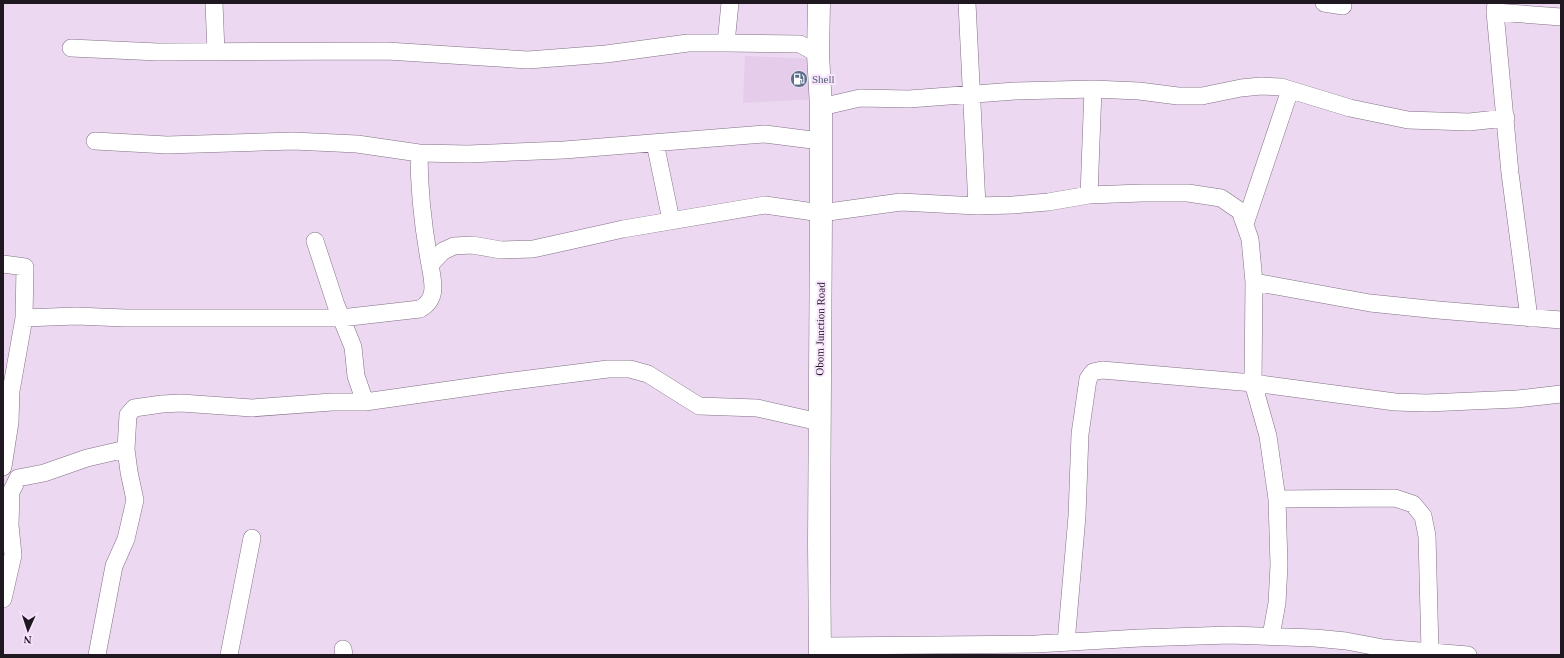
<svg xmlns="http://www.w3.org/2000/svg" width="1564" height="658" font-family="Georgia,serif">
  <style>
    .built { fill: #e4ccea }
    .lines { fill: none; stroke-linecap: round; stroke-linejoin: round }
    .minor-casing { stroke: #827086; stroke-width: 18 }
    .major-casing { stroke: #827086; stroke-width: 23 }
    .minor { stroke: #fff; stroke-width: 17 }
    .major { stroke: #fff; stroke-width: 22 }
    .labels { text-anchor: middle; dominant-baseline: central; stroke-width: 4; stroke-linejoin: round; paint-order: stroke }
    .service-label { font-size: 11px; fill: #4e5e75; stroke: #f9e5fe; text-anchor: start }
    .street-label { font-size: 11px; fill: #1f1821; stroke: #f9e5fe }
  </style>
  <rect width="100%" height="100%" fill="#ecd8f0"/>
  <path class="built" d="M745,56L816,59L817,99L743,103Z"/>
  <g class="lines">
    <g class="minor-casing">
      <path id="minor" d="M214,3L216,52
        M967,3L977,206
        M1324,3L1343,6
        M1496,3L1495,12L1510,173L1529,318
        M1495,12L1561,17
        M726,43L730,3
        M71,48L158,52L387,51L528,60L606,54L688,43H726L800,44L818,54
        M821,107L860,98L909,99L1015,91L1093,89L1139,91L1178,96H1202L1241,88L1261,86L1281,87L1350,108L1408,120L1469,122L1506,118
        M95,141L167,145L293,141L357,144L419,153L468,154L564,150L765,134L820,141
        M655,143L671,220
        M419,153C419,191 423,227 430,265
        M1089,195L1093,89
        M1245,224L1290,90
        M315,241L336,305L353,347L356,376L365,402
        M3,264L25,267L24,318L11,391L10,422L3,467
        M1254,282L1370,303L1438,310L1561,320
        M24,318L76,316L125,318H341L420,309C438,299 433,282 430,265L443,251L454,246L472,245L501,250L533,249L623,229L765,205L821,213L901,202L977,206L1013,205L1048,202L1089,195L1142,193H1188L1221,198L1240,211L1250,239L1254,282L1253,383L1268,436L1277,499L1279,565L1277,603L1271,636
        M1277,499L1395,498L1413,504L1423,516L1427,536L1430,651
        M3,599L13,555L10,525L11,492L18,478L44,473L87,458L126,449L128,415L134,408L162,404L181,403L252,408L332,402H365L505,382L608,369H630L648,374L699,406L757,408L819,422
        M1066,643L1077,516L1080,434L1088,379L1093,372L1102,370L1253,383L1395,402L1427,403L1517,399L1561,394
        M343,649L344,655
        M820,654L828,646L1036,644L1140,638L1230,635L1315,638L1346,641L1383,648L1468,655
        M97,655L114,566L126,539L135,500L129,472L126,449
        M229,655L252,538"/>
    </g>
    <g class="major-casing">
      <path id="major" d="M819,3L818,54L821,107V213L819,544L820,655"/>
    </g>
    <use href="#minor" class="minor"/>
    <use href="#major" class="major"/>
  </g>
  <defs>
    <g id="fuel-disc" transform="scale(0.9)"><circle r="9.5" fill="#5c6f8a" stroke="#f9e5fe"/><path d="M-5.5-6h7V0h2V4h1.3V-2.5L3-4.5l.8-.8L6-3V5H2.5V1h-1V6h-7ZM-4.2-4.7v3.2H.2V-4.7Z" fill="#fff"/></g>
  </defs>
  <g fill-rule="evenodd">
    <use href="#fuel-disc" x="799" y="79"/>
  </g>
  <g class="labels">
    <g class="service-label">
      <text x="812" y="79">Shell</text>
    </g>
    <g class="street-label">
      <text transform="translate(820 329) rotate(-89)">Obom Junction Road</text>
    </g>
  </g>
  <rect width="1564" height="658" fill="none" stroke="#1f1821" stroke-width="8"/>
  <g transform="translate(28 630) rotate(183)" stroke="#f9e5fe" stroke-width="3" paint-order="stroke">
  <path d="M0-3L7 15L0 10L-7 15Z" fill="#1f1821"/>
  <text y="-6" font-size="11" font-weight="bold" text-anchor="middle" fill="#1f1821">N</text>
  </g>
</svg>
